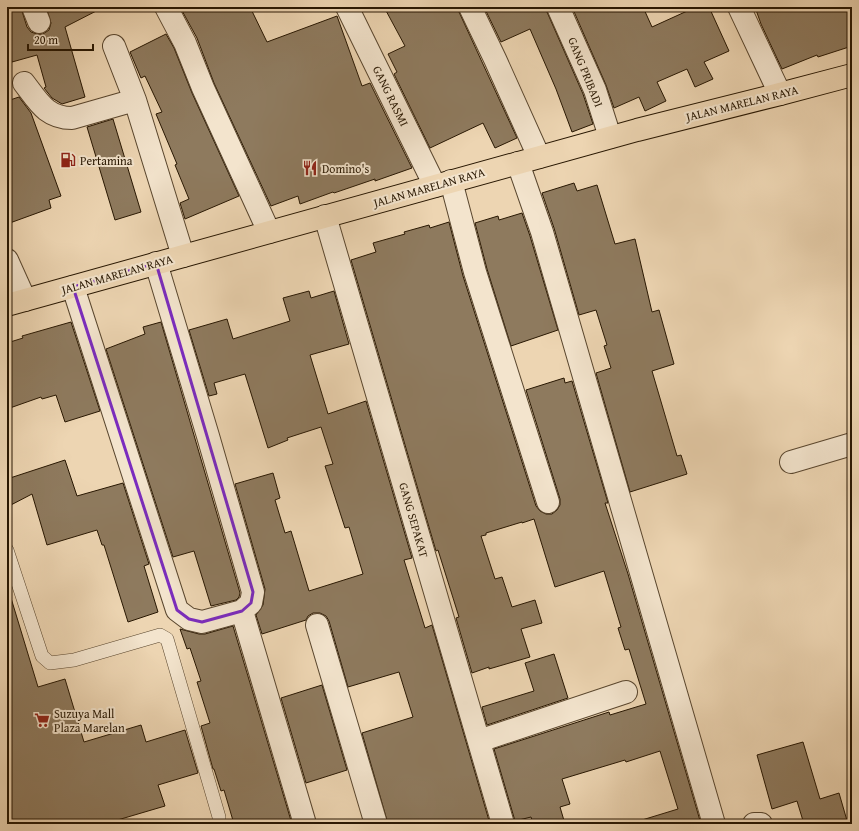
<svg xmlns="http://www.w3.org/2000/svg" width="859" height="831" font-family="'Gentium Book Plus',serif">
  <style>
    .building { fill: #8e7a5e; stroke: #281702 }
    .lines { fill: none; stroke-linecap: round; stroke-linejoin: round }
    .service-casing { stroke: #59462e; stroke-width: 14 }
    .minor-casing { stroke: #59462e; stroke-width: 24 }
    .primary-casing { stroke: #281702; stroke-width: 24 }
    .service { stroke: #f3e4cd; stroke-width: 13 }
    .minor { stroke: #f3e4cd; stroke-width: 22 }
    .primary { stroke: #edd5b2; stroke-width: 22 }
    .marked { fill: none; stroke: #7b2cbf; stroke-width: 3; stroke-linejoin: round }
    .labels { text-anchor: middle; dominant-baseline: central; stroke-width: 4; stroke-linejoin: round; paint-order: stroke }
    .street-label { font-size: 12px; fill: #281702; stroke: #f3e4cd }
    .poi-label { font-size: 12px; fill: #281702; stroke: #f3e4cd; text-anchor: start }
  </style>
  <rect width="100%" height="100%" fill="#edd5b2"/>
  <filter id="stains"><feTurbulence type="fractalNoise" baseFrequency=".005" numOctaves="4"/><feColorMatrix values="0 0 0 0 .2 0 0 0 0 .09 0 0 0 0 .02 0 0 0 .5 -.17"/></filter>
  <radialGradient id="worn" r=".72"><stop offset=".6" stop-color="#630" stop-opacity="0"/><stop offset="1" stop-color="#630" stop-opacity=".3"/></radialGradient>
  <path class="building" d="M46,7H104L65,27L85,97L62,104L52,98L44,88L46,87L37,55L12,62L7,44V13L21,8L27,27L31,32L37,34H43L49,30L51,23Z
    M180,7H250L267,42L337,16L362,86L370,83L412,168L375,181V179L334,193L333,192L300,204L298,196L271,206L214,83L197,38Z
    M384,7H458L459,12L517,138L495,148L483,123L430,148L394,74L397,72L388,54L405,46Z
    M484,7H546L547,12L583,94L593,124L572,132L556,89L530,29L501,42Z
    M572,7H643L652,27L696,7H709L729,51L704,62L713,79L695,87L687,69L657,82L666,101L645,111L639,97L614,108L606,85Z
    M755,7H852V46L818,57L817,55L782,69L761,24Z
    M166,34L174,48L192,93L239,196L185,219L180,203L189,199L175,165L177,164L156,114L162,112L145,76L141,78L130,52Z
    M19,97L31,113L61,196L49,200L51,208L7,224V101Z
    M113,119L141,212L115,220L87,127Z
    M574,183L577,191L597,185L615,244L635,239L652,312L659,310L674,364L652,371L677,456L681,455L687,474L630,492L596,373L611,368L604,346L607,345L596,310L579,315L554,228L542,193Z
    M522,213L530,236L558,330L511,346L487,269L475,223L498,216L499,220Z
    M449,222L463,276L536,506L540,511L546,514H552L557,510L560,505V499L526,390L564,378L565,383L572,381L608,503H605L628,574L701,824H643L642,820L678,809L660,751L626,762L625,760L562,779L570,804L560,807L565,824H533L531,817L515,821L494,749L609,712L610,715L646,704L629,649L625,650L618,628L621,627L604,571L555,587L534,519L522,523V522L486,533V535L481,536L495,579L502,577L512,607L535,600L542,623L521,629L530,657L489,669V667L472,673L456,618L459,617L438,550L436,551L351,260L376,252L373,243L405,234L404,232L429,225L430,228Z
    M309,291L311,298L334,291L349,344L310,355L328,414L366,401L412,558L404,560L425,628L432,625L490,824H388L362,733L413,717L399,672L348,687L329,621L326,616L320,613H313L308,616L306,620L262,634L256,615L263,605L265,589L235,484L273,473L280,498L275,500L285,533L291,531L309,591L363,574L349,527L345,528L325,466L333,464L321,427L287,438L288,440L268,448L245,374L214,383L217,394L209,396L189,330L227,319L233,339L290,321L283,298Z
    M71,322L100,411L65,422L56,395L42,399L41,397L7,409V343L23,338L22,336Z
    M161,322L240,593L239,597L236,600L211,606L194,551L173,557L106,349L145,334L143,327Z
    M65,460L77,496L123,483L149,564L144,566L158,612L128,622L104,545H102L97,530L47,545L32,494L7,507V479Z
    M11,598L38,687L65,679L84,742L141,725L146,742L185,730L198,773L158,785L165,806L104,824H7V599Z
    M233,626L292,824H234L224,790L221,791L214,769H213L201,726L210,723L197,682L201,681L190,648L187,649L180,629L199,634H205Z
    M554,654L568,698L487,725L482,707L534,691L525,663Z
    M322,685L347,770L306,783L281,698Z
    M803,742L820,799L839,793L848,824H804L797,801L772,809L757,755Z"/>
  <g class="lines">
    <g class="service-casing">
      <path id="service" d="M7,550L42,656L50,663L74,660L160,635L167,639L219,817V824"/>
    </g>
    <g class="minor-casing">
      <path id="minor" d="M33,7L39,22
        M166,7L185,43L203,88L269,232
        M347,7L435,186
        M470,7L495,59L539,157
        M558,7L595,90L610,137
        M739,7L780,94
        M114,46L135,100L183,256
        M24,83C38,101 46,118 72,118L135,100
        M518,163L542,232L714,824
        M451,181L475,272L548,502
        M325,216L503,824
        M7,260L25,300
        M156,263L208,436L253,592L251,603L242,611
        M73,287L177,610L189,619L202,622L242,611L305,824
        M791,462L852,444
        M317,625L376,824
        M479,741L626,692
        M754,824H761"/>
    </g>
    <g class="primary-casing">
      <path id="primary" d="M7,305L637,130L780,94L852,75"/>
    </g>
    <use href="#service" class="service"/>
    <use href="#minor" class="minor"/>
    <use href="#primary" class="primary"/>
  </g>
  <path class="marked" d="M156,263L253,592L251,603L242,611L202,622L189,619L177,610L73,287Z"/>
  <defs>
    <g id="fuel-bare" transform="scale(1.2)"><path d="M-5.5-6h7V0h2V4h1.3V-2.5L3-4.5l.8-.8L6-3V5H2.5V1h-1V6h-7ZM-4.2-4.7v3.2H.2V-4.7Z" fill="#8f2418" stroke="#f3e4cd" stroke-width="2.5" paint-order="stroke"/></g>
    <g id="restaurant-bare" transform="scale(1.2)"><path d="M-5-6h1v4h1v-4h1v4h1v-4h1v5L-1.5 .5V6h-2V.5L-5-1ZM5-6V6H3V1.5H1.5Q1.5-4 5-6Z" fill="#8f2418" stroke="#f3e4cd" stroke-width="2.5" paint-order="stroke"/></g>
    <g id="supermarket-bare" transform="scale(1.2)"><path d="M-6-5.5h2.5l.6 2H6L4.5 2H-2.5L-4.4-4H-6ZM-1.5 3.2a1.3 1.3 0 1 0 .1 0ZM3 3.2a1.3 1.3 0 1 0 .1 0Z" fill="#8f2418" stroke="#f3e4cd" stroke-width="2.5" paint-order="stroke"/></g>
  </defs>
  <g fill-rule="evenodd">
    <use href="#fuel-bare" x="68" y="160"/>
    <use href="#restaurant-bare" x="310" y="168"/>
    <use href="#supermarket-bare" x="42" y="720"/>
  </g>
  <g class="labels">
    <g class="street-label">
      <text transform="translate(586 72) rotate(68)">GANG PRIBADI</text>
      <text transform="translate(391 96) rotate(64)">GANG RASMI</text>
      <text transform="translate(742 103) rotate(-14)">JALAN MARELAN RAYA</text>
      <text transform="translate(429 187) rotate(-16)">JALAN MARELAN RAYA</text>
      <text transform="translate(117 274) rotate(-16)">JALAN MARELAN RAYA</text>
      <text transform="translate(414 520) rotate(74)">GANG SEPAKAT</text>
    </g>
    <g class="poi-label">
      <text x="80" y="160">Pertamina</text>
      <text x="322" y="168">Domino's</text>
      <text x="54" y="713">Suzuya Mall<tspan x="54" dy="14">Plaza Marelan</tspan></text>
    </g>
  </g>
  <rect width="859" height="831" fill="none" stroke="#edd5b2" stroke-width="24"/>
  <rect x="8" y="8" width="843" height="815" fill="none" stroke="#281702" stroke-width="2"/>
  <rect x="12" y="12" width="835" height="807" fill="none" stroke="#281702"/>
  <path d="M28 44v6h65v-6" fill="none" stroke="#281702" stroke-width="2"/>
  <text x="34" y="44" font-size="12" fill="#281702" stroke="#f3e4cd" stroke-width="3" paint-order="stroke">20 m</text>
  <rect width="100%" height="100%" filter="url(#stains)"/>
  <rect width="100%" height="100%" fill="url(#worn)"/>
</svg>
